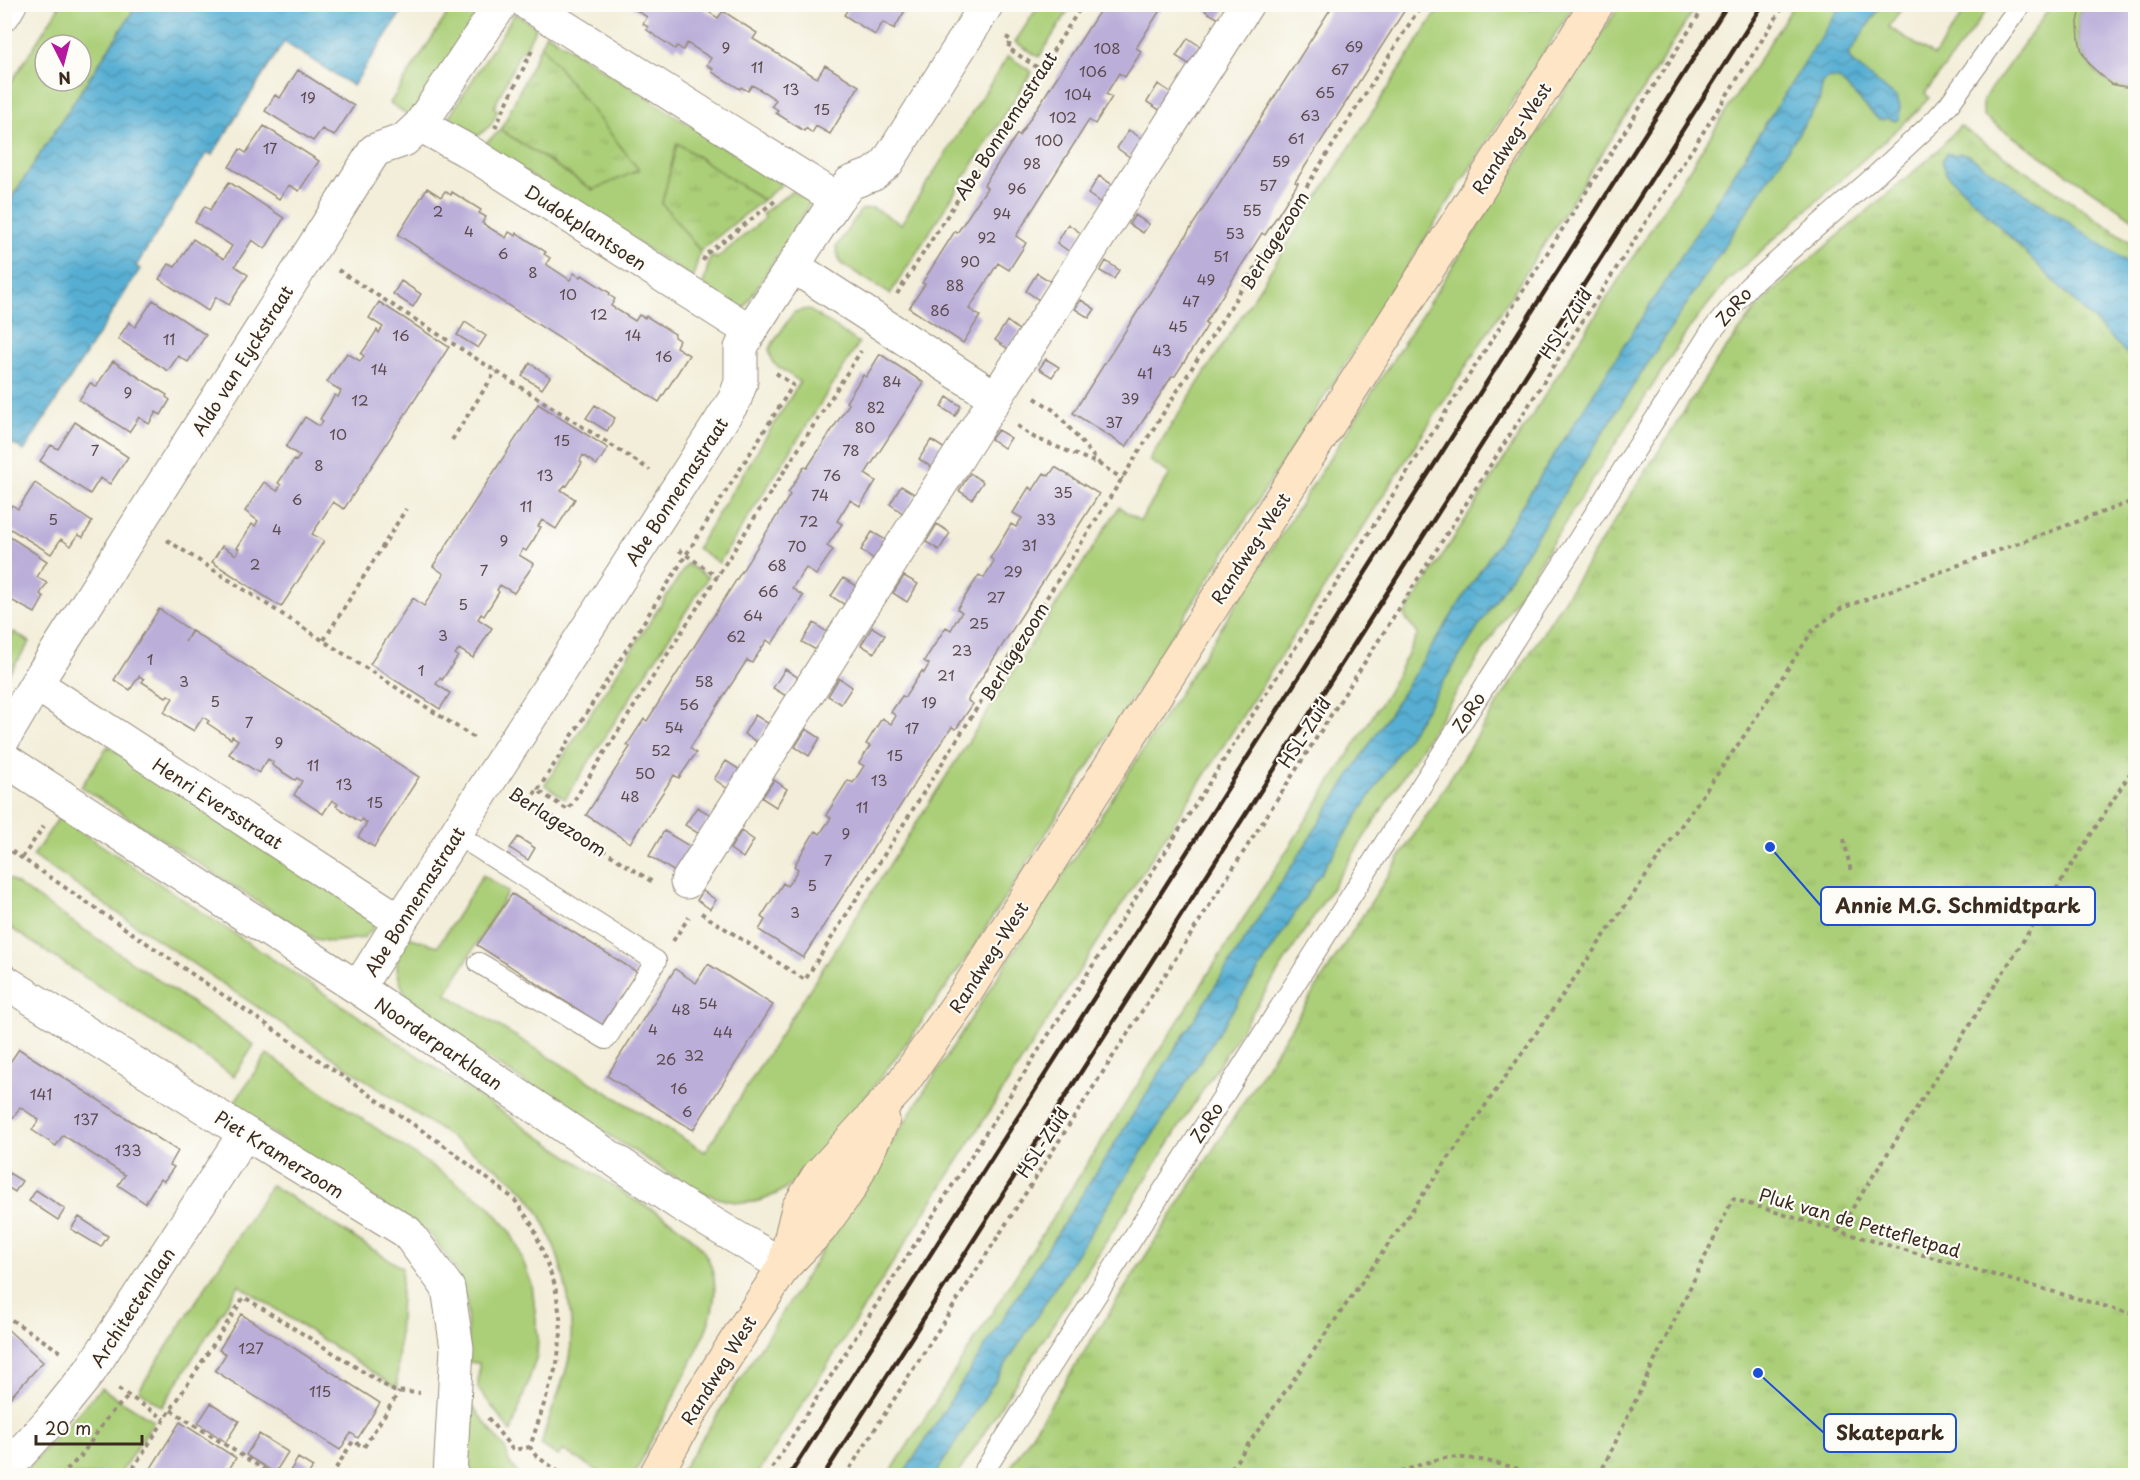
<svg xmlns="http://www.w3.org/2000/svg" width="2140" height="1480" font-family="'Playpen Sans',sans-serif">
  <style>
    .green { fill: #abcf78; stroke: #737c4b; stroke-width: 1.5; fill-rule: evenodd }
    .park { fill: url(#park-tufts); stroke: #737c4b; stroke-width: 1.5 }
    .water { fill: url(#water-waves); stroke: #486c78; stroke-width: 1.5 }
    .building { fill: #bbafd9 }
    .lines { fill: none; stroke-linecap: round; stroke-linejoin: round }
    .lane-casing { stroke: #978c7c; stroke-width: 22 }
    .street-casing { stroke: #978c7c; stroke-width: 35 }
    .secondary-casing { stroke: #978c7c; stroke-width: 35 }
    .path { stroke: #978c7c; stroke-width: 4; stroke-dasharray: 4.5 4.5; stroke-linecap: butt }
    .lane { stroke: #fff; stroke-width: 20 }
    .street { stroke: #fff; stroke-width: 33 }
    .secondary { stroke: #fde5c5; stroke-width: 33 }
    .rail { stroke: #3b2a1e; stroke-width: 4.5 }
    .labels { text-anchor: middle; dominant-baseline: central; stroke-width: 4.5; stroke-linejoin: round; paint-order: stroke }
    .number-label { font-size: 15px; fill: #5b4b4d }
    .street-label { font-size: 18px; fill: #3b2a1e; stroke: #fdfcf7 }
    .leader { fill: none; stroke: #1d4ed8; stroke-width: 2 }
    .callout-dot { fill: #1d4ed8; stroke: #fdfcf7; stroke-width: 2 }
    .callout { fill: #fdfcf7; stroke: #1d4ed8; stroke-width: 2 }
    .callout-label { font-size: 20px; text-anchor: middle; font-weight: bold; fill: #3b2a1e }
  </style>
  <defs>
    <pattern id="park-tufts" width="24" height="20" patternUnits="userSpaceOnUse" patternTransform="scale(1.5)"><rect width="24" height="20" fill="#abcf78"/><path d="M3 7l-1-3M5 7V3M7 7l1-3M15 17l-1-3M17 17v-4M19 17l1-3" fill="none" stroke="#94b267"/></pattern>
    <pattern id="water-waves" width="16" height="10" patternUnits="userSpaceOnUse" patternTransform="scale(1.5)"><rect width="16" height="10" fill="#56afd3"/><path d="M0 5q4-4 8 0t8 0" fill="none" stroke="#488fab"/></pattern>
  </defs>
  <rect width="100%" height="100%" fill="#fdfcf7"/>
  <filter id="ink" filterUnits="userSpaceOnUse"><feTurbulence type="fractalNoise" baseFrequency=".0167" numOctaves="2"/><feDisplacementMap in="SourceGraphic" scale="12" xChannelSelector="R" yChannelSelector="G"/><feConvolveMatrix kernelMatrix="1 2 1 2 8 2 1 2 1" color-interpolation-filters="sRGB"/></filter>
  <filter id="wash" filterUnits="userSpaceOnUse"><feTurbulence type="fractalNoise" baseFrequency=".008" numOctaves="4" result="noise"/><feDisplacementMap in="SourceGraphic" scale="24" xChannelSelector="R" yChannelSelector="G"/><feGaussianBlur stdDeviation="1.35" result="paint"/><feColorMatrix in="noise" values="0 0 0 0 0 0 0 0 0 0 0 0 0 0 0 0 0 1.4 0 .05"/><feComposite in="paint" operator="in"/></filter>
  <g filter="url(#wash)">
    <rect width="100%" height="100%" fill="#f3eed9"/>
    <path class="green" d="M56,5H137L5,208V92L59,7ZM45,45H81V81H45Z
      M453,5H486L411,117L390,103Z
      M1039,5H1072L1039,57L1015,42Z
      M1441,5H1519L1531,10L1561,5H1574L971,951C935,1004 898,1056 858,1107C832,1140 806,1184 765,1199C740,1208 716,1198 694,1189L423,1018C402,995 388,966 404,936L438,946L483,875L508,892L446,994L705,1152L1119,507L1140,521L1170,474L1149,460Z
      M1620,5H1697L757,1475L678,1476Z
      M1794,5H1904L1889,27L1934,56L1969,5H1991L1925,93L1929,98L1912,116L1726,282L1688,330L957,1475L888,1476L1388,692L1418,634L1404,616Z
      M2052,5H2082C2068,46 2092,85 2135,89V220L1983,116V100Z
      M515,13L536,27L524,52L521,50L494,108L498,110L491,125L474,139L446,122Z
      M546,33L782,184L763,200L677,144L662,203L700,251L693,278L483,145L501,130L593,190L638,170L541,45Z
      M1008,56L1032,72L890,294L840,263L836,247L861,210L873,208L901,224Z
      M792,191L811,202L743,310L703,285L710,258L713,256L716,259L765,218L762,214Z
      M808,309L859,343L719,563L697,548L800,382L773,363L769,349L794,312Z
      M687,564L708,577L565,799L545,785Z
      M14,632L30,642L5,680V646Z
      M108,746L380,922L363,938L333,942L315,939L81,787Z
      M59,817L633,1199C659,1213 695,1232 708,1259C714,1271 716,1287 714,1300C711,1325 697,1350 686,1373C669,1407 651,1441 634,1475H604L563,1450L558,1456L541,1445C548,1415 563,1388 569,1358C578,1314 559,1246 536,1208C527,1192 512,1180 498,1169L33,856Z
      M5,876L254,1045L234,1076L5,924Z
      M267,1054L486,1203L507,1227L517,1245L532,1285L538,1338L537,1356L511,1432L478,1388L479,1363L468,1362L467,1303L457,1271L430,1234L231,1107Z
      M271,1185L402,1268L397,1388L239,1285L162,1407L139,1390Z
      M101,1388L154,1421L119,1475L20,1476Z
      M467,1399L506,1450L509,1462L519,1475L463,1476Z"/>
    <path class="park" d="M541,45L639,170L593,190L501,130Z
      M1960,126L2135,245V1475L1005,1476L1715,363L1753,313L1772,292L1932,156Z
      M677,143L763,200L700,251L662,203Z"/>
    <path class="water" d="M1842,4L1881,5L1848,56L1853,63L1897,98L1900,106L1899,119L1895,121L1887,118L1883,120L1878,119L1839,79L1829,78L1823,82L1819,102L1631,389L935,1475H903Z
      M137,5H406L353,86L284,42L212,155L207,153L136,266L140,269L24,451L12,443L5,454V208Z
      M1947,153L1955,155L1959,153L1966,154L2135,267V362L1946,173L1942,161Z"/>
    <g id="blocks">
      <path class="building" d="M627,4H696L718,18L723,11L757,33L753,39L817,78L825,65L859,86L830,134L816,126L812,133L806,128L804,131L776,113L778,110L772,106L776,100L764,92L752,85L748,91L741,87L740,89L712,72L713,69L707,65L711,58L687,43L683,50L677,46L675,49L647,30L648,27L643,24L647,17Z
        M851,4H909L894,29L883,22L875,35L844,15Z
        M1104,4H1164L1136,48L1141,51L1138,57L1125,77L1119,73L1106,94L1112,97L1095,124L1089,120L1016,236L1026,243L1023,248L1009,270L998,263L969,309L980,316L963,343L909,308L925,284L922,283L955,231L957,233L987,188L984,185L1017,134L1019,136Z
        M1209,4H1228L1219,19L1205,11Z
        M2082,4H2136V89L2111,84L2091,66L2082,52L2079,39L2078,22Z
        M1333,5H1408L1295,182L1298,183L1279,213L1265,235L1262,233L1205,323L1208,324L1204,331L1175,376H1172L1126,447L1073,413Z
        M1188,38L1201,47L1190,65L1176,56Z
        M298,70L354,106L334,136L322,129L313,141L265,111L275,95L280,98Z
        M1158,84L1172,93L1161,111L1147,102Z
        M264,126L319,161L299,191L289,185L279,199L229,167L240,149L246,153Z
        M1129,130L1142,139L1131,158L1117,148Z
        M1099,176L1113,185L1101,203L1088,194Z
        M229,182L284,218L265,249L252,240L243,254L235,266L248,275L229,305L216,297L208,311L159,279L169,264L175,267L193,239L224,259L232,246L195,222L205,206L210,210Z
        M427,188L441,197L445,191L451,195L452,192L481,210L479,213L486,217L482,223L493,230L506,238L509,232L516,236L517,233L546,252L544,254L550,258L546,264L570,280L574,273L580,277L582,275L610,293L609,295L615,299L611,306L635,321L639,315L645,318L646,316L675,334L674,337L679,340L676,347L689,355L659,402L398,235Z
        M1135,215L1149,224L1143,233L1129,224Z
        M1068,224L1082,234L1070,252L1057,243Z
        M1106,261L1119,270L1114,279L1100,271Z
        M1037,273L1051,282L1039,300L1026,291Z
        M401,281L421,294L413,307L393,294Z
        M153,300L206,335L188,362L178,356L168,371L118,339L129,322L135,327Z
        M1081,300L1095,309L1089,318L1075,309Z
        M379,302L449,347L344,509L333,502L312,534L324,541L281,607L212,562L222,546L236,555L239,549L237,548L252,524L255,526L258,521L245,511L264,482L277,491L281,485L278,483L294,460L296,461L300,456L286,447L305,417L319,426L323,421L320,419L335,395L338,397L341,391L327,382L337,367L347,353L360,361L364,356L361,354L370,341L377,330L379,333L383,327L369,318Z
        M1007,321L1020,331L1008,349L995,340Z
        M465,322L486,336L478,348L457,335Z
        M880,354L924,383L865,474L876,481L860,506L850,500L837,521L842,524L827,546L833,550L816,575L806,568L792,588L803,596L772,644L767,640L752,663L747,660L690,748L696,753L679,778L674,775L630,843L586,815L630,747L627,745L644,719L647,721L790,495L788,493L804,467L807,468L849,404L846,402L863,375L866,377Z
        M1046,359L1059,367L1052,377L1039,369Z
        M113,361L167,395L166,397L170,400L161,415L156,412L149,424L139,417L129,432L79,400L90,383L96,387Z
        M530,363L550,377L542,389L522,376Z
        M947,397L961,406L955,416L941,407Z
        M538,404L608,448L597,465L583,455L580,461L582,463L575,474L567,486L565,485L561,490L575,499L556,529L542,520L538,526L541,527L534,539L526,551L523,549L519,555L534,564L514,593L500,585L497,590L499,592L484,616L481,614L478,619L492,628L473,658L459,649L455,654L458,656L442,680L440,678L436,684L450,693L440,709L370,664L413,598L424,606L444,574L433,566Z
        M595,405L615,418L607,431L586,418Z
        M75,422L128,457L110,484L100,478L90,494L40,461L51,445L58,449Z
        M998,430L1011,438L1004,448L991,439Z
        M931,440L945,449L933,468L919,459Z
        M1055,467L1099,494L968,699V701L973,704L956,729L952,727L934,753L803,958L759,930L765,920L761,917L783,883L787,886L793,878L798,869L794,866L815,831L820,834L831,818L826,815L848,780L853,783L864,766L859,763L870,746L866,744L882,718L891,724L896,716L891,712L902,696L905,697L922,671L924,673L929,664L924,661L946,627L951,630L956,621L962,612L957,609L979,575L984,578L994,561L990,558L1001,541L1011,524L1016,527L1022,518L1013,513L1029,487L1033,490L1044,473L1049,476Z
        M970,473L983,482L972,499L959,491Z
        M35,483L92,522L83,537L78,535L71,546L61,539L51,554L4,525V517L12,505L18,509Z
        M901,486L916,495L904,514L890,504Z
        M937,524L950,533L939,550L926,542Z
        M872,532L886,540L874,559L861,550Z
        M4,533L47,561L37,577L47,583L40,594L44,597L35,613L11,600L4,610Z
        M904,576L918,584L907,602L893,593Z
        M843,578L857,586L845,605L831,596Z
        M159,609L191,631L185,642L192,631L419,777L374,847L358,837L367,823L362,819L360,822L336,806L338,804L332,800L323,814L294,795L302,781L297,778L295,780L284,773L272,765L273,762L268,759L259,773L229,754L238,740L232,736L231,739L207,723L209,721L203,717L194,731L179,722L164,712L173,698L168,695L166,697L142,682L144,679L139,676L130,690L114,680Z
        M814,623L828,633L816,650L802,642Z
        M872,627L885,635L874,653L861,645Z
        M785,669L799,678L786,696L773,688Z
        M839,678L852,687L841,704L828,696Z
        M755,715L769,724L757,742L744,734Z
        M806,729L820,738L809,756L795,747Z
        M726,761L740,770L728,789L714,779Z
        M774,780L787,789L776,807L762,798Z
        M697,807L711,815L699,834L685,825Z
        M664,831L691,847L675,872L649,856Z
        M741,831L754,840L743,858L730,849Z
        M518,837L535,848L528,860L510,848Z
        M703,891L716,900L710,909L697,900Z
        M512,894L637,972L602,1025L477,945Z
        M708,964L773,1005L693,1130L607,1076L675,969L696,983Z
        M19,1049L178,1151L170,1165L174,1167L164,1181L160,1179L145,1203L118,1185L125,1175L63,1135L56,1146L32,1130L39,1120L20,1107L13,1118L4,1113V1071Z
        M4,1170L22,1181L15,1192L4,1185Z
        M36,1190L65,1209L58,1220L29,1201Z
        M79,1217L108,1236L101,1247L71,1229Z
        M241,1314L380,1403L358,1438L351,1433L340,1450L215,1371L226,1354L219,1350Z
        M4,1326L43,1362L4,1404Z
        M211,1403L239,1421L226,1442L198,1423Z
        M180,1422L236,1458L225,1476H146Z
        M259,1434L288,1452L275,1473L246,1455Z
        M298,1458L313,1467L307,1476H287Z"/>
    </g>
  </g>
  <g filter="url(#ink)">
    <use href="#blocks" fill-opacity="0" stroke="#978c7c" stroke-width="1.5"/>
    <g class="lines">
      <g class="lane-casing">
        <path id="lane" d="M456,834L656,961L606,1039L479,963
          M981,1476L1710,333L1749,286L1876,175L1935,120L1950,103L2021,4"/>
      </g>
      <g class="street-casing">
        <path id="street" d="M528,4L837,199
          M4,14L10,4
          M420,125L466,150L750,331
          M793,266L996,398
          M36,684L400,921
          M4,738L36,684L375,150L404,140L420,125L501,4
          M4,759L358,988L680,1204L784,1266
          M687,882L1247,4
          M4,981L245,1133L407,1232L448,1288L457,1348L450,1476
          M358,988L491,778L735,399L741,382V348L750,331L837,199L850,183L874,174L887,163L987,4
          M4,1471L49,1422L90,1371L245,1133"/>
      </g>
      <g class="secondary-casing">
        <path id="secondary" d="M784,1266L798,1208L818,1176L899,1088L961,1000L1597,4
          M655,1476L693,1408L784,1266L820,1229L850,1188L883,1120"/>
      </g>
      <path class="path" d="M1006,37L1011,40L1008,48L1041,70
        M495,128L533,48
        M703,261L705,255L775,201
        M338,270L650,470
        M897,294L1083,4
        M1035,398L1055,411L1099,463
        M1017,426L1035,438L1099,464L1123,479
        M452,440L496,371
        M167,540L476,739
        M679,550L718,577
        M324,640L406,509
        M538,790L793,385L776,373
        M519,796L654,883
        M529,802L537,790L568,810L861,351
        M1844,839L1851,872
        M4,846L442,1144L514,1199L533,1226L555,1285L560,1317L561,1333L557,1364L530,1447L536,1456L565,1476
        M22,858L44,826
        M701,913L805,980L1422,4
        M673,941L689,917
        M1838,1231L2136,764
        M4,1315L61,1352
        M118,1389L165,1419
        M171,1410L274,1476
        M488,1418L513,1450L530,1447
        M60,1476L81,1456L109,1415L129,1396
        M128,1476L244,1297L394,1391L420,1393
        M331,1476L353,1441L364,1447L399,1392
        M767,1476L1706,4
        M845,1476L1785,4
        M1226,1476L1744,736L1813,630L1842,608L2136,500
        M1392,1476C1409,1469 1427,1461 1445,1458C1473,1455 1514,1467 1541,1476
        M1599,1476L1733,1199L1838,1231L2136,1315"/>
      <use href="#lane" class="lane"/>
      <use href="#street" class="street"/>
      <use href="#secondary" class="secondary"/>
      <path class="rail" d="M789,1476L1728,4
        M823,1476L1763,4"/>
    </g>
  </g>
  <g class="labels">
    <g class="number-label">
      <text x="1354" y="45">69</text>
      <text x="726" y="46">9</text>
      <text x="1107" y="47">108</text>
      <text x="757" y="66">11</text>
      <text x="1340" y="68">67</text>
      <text x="1093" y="70">106</text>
      <text x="791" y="88">13</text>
      <text x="1325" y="91">65</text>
      <text x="1078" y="93">104</text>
      <text x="308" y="96">19</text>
      <text x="822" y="108">15</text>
      <text x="1310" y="114">63</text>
      <text x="1063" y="116">102</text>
      <text x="1296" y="137">61</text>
      <text x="1049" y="139">100</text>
      <text x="270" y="147">17</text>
      <text x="1281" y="160">59</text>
      <text x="1032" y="162">98</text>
      <text x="1268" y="184">57</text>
      <text x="1017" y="187">96</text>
      <text x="1252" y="209">55</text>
      <text x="438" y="210">2</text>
      <text x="1002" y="212">94</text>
      <text x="469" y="230">4</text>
      <text x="1235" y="232">53</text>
      <text x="987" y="236">92</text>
      <text x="503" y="252">6</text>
      <text x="1221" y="255">51</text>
      <text x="970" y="260">90</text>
      <text x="533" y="271">8</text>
      <text x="1206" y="278">49</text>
      <text x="955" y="284">88</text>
      <text x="568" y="293">10</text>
      <text x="1191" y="300">47</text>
      <text x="940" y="309">86</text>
      <text x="599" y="313">12</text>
      <text x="1178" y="325">45</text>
      <text x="401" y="334">16</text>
      <text x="633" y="334">14</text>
      <text x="169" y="338">11</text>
      <text x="1162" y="349">43</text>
      <text x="664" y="355">16</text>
      <text x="379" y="368">14</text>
      <text x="1145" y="372">41</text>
      <text x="892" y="380">84</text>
      <text x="128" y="391">9</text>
      <text x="1130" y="397">39</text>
      <text x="360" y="399">12</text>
      <text x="876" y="406">82</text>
      <text x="1114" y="421">37</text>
      <text x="865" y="426">80</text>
      <text x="338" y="433">10</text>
      <text x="562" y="439">15</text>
      <text x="95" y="449">7</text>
      <text x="851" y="449">78</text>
      <text x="319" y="464">8</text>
      <text x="545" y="474">13</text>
      <text x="832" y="474">76</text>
      <text x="1063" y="491">35</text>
      <text x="820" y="494">74</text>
      <text x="297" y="498">6</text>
      <text x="526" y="505">11</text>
      <text x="53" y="518">5</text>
      <text x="1046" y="518">33</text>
      <text x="809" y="520">72</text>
      <text x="277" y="528">4</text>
      <text x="504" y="539">9</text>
      <text x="1029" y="544">31</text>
      <text x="797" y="545">70</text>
      <text x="255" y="563">2</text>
      <text x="777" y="564">68</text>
      <text x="484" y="569">7</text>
      <text x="1013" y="570">29</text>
      <text x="768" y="590">66</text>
      <text x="996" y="596">27</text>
      <text x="463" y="603">5</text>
      <text x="753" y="614">64</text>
      <text x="979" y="622">25</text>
      <text x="443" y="634">3</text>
      <text x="736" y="635">62</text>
      <text x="962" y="649">23</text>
      <text x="150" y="658">1</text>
      <text x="421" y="669">1</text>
      <text x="946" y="674">21</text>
      <text x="184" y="680">3</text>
      <text x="704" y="680">58</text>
      <text x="215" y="700">5</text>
      <text x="929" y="701">19</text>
      <text x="689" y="703">56</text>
      <text x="249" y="721">7</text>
      <text x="674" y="726">54</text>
      <text x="912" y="727">17</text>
      <text x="279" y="741">9</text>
      <text x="661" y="749">52</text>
      <text x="895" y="754">15</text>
      <text x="313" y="764">11</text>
      <text x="645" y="772">50</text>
      <text x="879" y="779">13</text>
      <text x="344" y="783">13</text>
      <text x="630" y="795">48</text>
      <text x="375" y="801">15</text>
      <text x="862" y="806">11</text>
      <text x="846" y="832">9</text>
      <text x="828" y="859">7</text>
      <text x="812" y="884">5</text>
      <text x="795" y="911">3</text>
      <text x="708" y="1002">54</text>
      <text x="681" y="1008">48</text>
      <text x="653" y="1028">4</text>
      <text x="723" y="1031">44</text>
      <text x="694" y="1054">32</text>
      <text x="666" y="1058">26</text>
      <text x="679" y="1087">16</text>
      <text x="41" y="1093">141</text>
      <text x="687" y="1110">6</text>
      <text x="86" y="1118">137</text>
      <text x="128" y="1149">133</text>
      <text x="251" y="1347">127</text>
      <text x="320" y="1390">115</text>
    </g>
    <g class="street-label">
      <text transform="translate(1005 125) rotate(-57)">Abe Bonnemastraat</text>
      <text transform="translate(1511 138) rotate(-57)">Randweg-West</text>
      <text transform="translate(586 227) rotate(33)">Dudokplantsoen</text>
      <text transform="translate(1274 240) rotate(-58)">Berlagezoom</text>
      <text transform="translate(1733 306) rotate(-49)">ZoRo</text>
      <text transform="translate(1565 323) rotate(-57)">HSL-Zuid</text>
      <text transform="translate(242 360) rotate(-58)">Aldo van Eyckstraat</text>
      <text transform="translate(676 491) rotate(-57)">Abe Bonnemastraat</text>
      <text transform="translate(1250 548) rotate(-57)">Randweg-West</text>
      <text transform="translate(1014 651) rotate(-58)">Berlagezoom</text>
      <text transform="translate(1468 712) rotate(-57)">ZoRo</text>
      <text transform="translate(1304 732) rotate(-57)">HSL-Zuid</text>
      <text transform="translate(218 803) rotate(33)">Henri Eversstraat</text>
      <text transform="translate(558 821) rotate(33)">Berlagezoom</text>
      <text transform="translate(414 901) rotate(-58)">Abe Bonnemastraat</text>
      <text transform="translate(988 957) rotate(-57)">Randweg-West</text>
      <text transform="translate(439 1043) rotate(34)">Noorderparklaan</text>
      <text transform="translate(1206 1122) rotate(-57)">ZoRo</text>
      <text transform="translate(1042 1142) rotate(-57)">HSL-Zuid</text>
      <text transform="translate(280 1154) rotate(32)">Piet Kramerzoom</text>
      <text transform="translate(1860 1222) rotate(16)">Pluk van de Pettefletpad</text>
      <text transform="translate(132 1307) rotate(-57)">Architectenlaan</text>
      <text transform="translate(718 1370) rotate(-58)">Randweg West</text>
    </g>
  </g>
  <path class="leader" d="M1770 847L1821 906M1758 1373L1824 1433"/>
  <g class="callout-dot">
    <circle cx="1770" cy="847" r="6"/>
    <circle cx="1758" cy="1373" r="6"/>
  </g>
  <g class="callout">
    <rect x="1821" y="887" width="274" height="38" rx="6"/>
    <rect x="1824" y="1414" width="132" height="38" rx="6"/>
  </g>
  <g class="callout-label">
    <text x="1958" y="913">Annie M.G. Schmidtpark</text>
    <text x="1890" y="1440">Skatepark</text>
  </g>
  <rect width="2140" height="1480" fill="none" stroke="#fdfcf7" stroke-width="24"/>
  <g transform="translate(63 63) rotate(174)"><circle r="28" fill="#fdfcf7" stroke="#afa8a0" stroke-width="1.5"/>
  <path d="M0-4.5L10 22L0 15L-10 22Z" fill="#b5179e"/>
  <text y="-9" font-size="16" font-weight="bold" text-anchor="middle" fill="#3b2a1e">N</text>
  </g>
  <path d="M36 1435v9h106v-9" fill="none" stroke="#3b2a1e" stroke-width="3"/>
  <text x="45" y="1435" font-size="18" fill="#3b2a1e" stroke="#fdfcf7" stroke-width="4.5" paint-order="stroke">20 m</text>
</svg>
